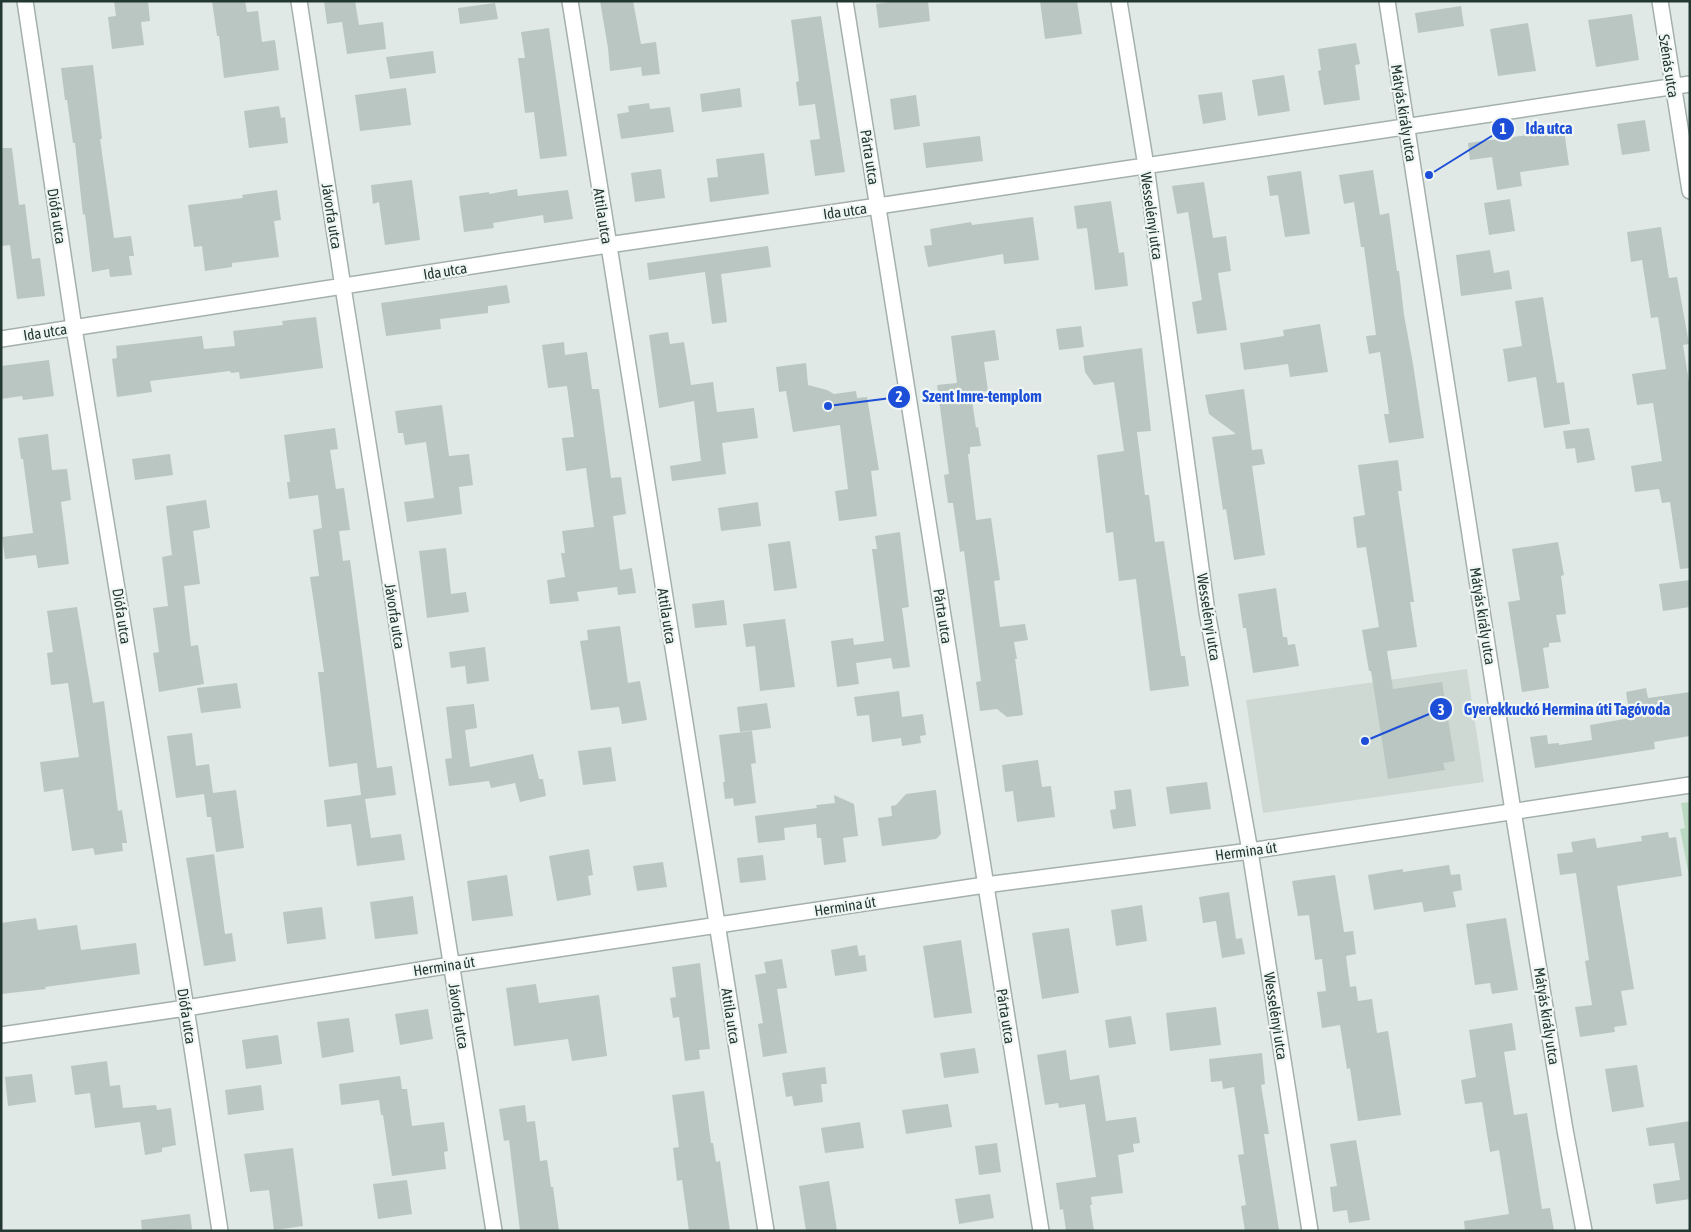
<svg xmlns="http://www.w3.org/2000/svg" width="1691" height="1232" font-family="'Asap Condensed',sans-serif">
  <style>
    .built { fill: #ced9d4 }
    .green { fill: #bbd8c3 }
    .building { fill: #b9c6c1 }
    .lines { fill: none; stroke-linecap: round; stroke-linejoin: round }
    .minor-casing { stroke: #a4b0ac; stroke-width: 18 }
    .tertiary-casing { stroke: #a4b0ac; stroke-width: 18 }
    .minor { stroke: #fff; stroke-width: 15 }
    .tertiary { stroke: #fff; stroke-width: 15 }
    .labels { text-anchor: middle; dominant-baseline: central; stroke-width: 4.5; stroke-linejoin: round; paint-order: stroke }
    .street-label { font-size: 15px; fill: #233832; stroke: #f0f6f3 }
    .leader { fill: none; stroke: #1d4ed8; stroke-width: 2 }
    .callout-dot { fill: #1d4ed8; stroke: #f0f6f3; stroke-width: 2 }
    .mark-label { font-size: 15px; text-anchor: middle; font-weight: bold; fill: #fff }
    .callout-label { font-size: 16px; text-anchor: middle; font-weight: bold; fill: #1d4ed8; stroke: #f0f6f3; stroke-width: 4.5; stroke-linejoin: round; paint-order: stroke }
  </style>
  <rect width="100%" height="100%" fill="#e0e9e5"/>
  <path class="built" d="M1467,669L1484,782L1263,813L1246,700Z"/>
  <path class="green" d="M1690,802V881L1680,829L1685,828L1681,803Z"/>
  <path class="building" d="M114,1H148L150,21L141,22L144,45L112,49L108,17L116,16Z
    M212,1H245L247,12L258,11L262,42L275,40L279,70L224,78L219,36H217Z
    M324,1H355L359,25L383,22L386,49L347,54L342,22L327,24Z
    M600,1H633L641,44L656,42L660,74L642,76L641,67L610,71L608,48Z
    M897,1H928L930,21L879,28L876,4Z
    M1040,1H1077L1082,34L1045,39Z
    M495,3L498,19L460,24L458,8Z
    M1461,6L1464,26L1418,33L1415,13Z
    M1632,14L1639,60L1596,67L1588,20Z
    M821,16L845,172L815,176L810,140L820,139L815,104L799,106L796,82L799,81L791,20Z
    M1528,23L1536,71L1498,76L1490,29Z
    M549,28L567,156L540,159L534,112L525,113L518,58H525L521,32Z
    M1356,43L1360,64L1355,65L1360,100L1324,105L1318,71L1321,70L1318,49Z
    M433,51L436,73L390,79L386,57Z
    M93,65L102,139H100L114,238L131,236L134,256H129L132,275L110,277L109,269L92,272L85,214L83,215L75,143H73L67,100H65L61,68Z
    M1284,75L1290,111L1258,116L1252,80Z
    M406,88L411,125L360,131L355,95Z
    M740,88L742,107L702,112L700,94Z
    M1222,92L1226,120L1203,124L1198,95Z
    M916,95L920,126L894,130L890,99Z
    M649,103L650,109L670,107L674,132L621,139L617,114L629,112L628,106Z
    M279,106L281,118L285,117L288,143L249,148L244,111Z
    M1645,120L1650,151L1622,155L1617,124Z
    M1564,130L1569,165L1520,172L1522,186L1497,190L1492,157L1470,160L1468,143Z
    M980,136L983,161L926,168L923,143Z
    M1,148H12L19,205L25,204L32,259L40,258L45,296L17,299L10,245L1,246Z
    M764,153L769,194L710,202L707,178L718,177L716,159Z
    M661,169L665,198L635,202L631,173Z
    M1373,170L1380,215L1389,213L1397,271H1399L1404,315L1413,364L1424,438L1389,443L1384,414H1389L1380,352L1369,354L1366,336L1376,335L1364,247H1361L1354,202L1344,204L1339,175Z
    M1301,171L1310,234L1285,237L1278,195L1270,196L1267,176Z
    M412,180L420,240L385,245L379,202L373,204L371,185Z
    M1204,182L1213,238L1226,236L1231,271L1218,273L1227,330L1197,334L1192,302L1202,300L1188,212L1177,214L1172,186Z
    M517,189L518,196L568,190L573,219L544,223L543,215L493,223L494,228L464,232L459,196L489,192V194Z
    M277,190L281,220L274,221L279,257L232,263V267L205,271L202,246L194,247L188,205L243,198L242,195Z
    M1510,199L1515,231L1489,235L1484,203Z
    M1111,201L1119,253L1124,252L1128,286L1095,290L1087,228L1077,229L1074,206Z
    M1033,217L1039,260L1004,264L1003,254L928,267L924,246L932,245L930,229L971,222L972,225Z
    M1661,227L1669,278L1677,277L1689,344L1683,345L1690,388V568L1680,569L1670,502L1662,503L1659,489L1635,492L1631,466L1662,461L1653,403L1637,405L1632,374L1666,369L1658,317L1651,318L1642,260L1631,262L1627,232Z
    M768,246L771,267L721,274L727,322L712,324L705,272L649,280L647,263Z
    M1490,250L1494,273L1509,270L1512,289L1461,296L1456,255Z
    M507,285L510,303L488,306V313L440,319L441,329L386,336L381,303Z
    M1543,297L1557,383L1564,382L1570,424L1544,428L1536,377L1508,382L1503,349L1522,346L1515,301Z
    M316,317L323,368L240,379L239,372L231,373L230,371L150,381L152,392L117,397L112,359L117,358L116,346L202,336L204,349L235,346L233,331L283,325L282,321Z
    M1320,324L1328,372L1290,377L1288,364L1244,370L1240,343L1284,336L1283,330Z
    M1081,326L1084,347L1059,350L1056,329Z
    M995,330L999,360L984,362L988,391L971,393L976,428L978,427L981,446L970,447V454H968L976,520L991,518L1000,580L994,581L1000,627L1025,624L1028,640L1014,642L1017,659H1015L1023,715L1007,717L997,709L980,711L976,682L981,681L964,551L960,552L953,503H948L944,475L949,474L937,385L957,383L951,336Z
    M668,332L670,344L684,342L691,385L713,382L717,412L754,408L758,438L722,443L726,474L672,481L670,466L701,461L694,401L659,408L649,335Z
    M564,342L565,355L587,352L592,389H599L611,478L621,477L626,514L613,516L620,570L632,568L636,593L618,595L617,587L577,592L579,601L550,604L547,580L565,577L561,553H565L562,531L594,527L586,468L566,471L562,438L574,437L567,386L548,388L542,345Z
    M1142,348L1151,431L1137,432L1145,495H1149L1155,542L1164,541L1181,656H1185L1189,686L1150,691L1136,579L1119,581L1113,532L1106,533L1097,455L1124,451L1114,382L1094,385L1085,372L1083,356Z
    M49,360L54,396L23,400L22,396L1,399V366Z
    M806,363L808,385L827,390L834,394L856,391L857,398L867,397L879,470L871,471L877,516L839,521L835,491L848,489L840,425L793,432L786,391L779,392L776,367Z
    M1244,389L1252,450L1262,449L1265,464L1252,466L1265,555L1234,560L1226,509L1223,510L1212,437L1236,434L1209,414L1205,395Z
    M442,405L449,456L469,454L473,485L459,487L462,514L407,522L404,502L434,498L426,442L405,445L403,433H398L395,411Z
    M335,428L338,449L330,450L336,489L344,488L350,530L339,531L343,561L350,560L377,768L392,766L396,795L365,799L371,838L401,834L405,860L357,866L351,824L327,827L324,800L361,795L357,763L329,767L318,672H324L310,577L319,576L313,530L322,528L318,495L289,499L287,482H290L284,435Z
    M1589,428L1595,460L1577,463L1575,448L1566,449L1563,431Z
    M48,434L52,470L67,469L71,500L61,502L69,564L38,568L36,555L5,559L2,537L33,533L23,459H21L18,438Z
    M170,454L173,475L135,480L132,459Z
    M1398,460L1402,491H1398L1414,602H1410L1417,647L1387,651L1393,689L1442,682L1455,761L1443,763L1445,770L1388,779L1371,671H1369L1362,630L1379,627L1366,547L1357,548L1353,517L1365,515L1358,465Z
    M206,500L210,528L193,531L200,584L184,586L191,646L198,645L204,684L159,692L153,653L159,652L153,608L168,606L162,557L172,555L166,506Z
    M758,502L761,526L721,531L718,508Z
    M900,532L909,607L902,608L910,667L893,669L891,658L856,663L859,684L837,687L831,641L853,638L854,645L884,641L872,549H877L875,536Z
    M790,541L797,588L774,591L768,544Z
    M1558,542L1564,575L1561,576L1566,614L1556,615L1561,642L1549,643V647L1543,648L1549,688L1522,692L1508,602L1520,600L1512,549Z
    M446,548L451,594L466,592L469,612L427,618L419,551Z
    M1690,580V607L1663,611L1659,584Z
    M1276,588L1283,637H1287L1288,645L1295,644L1299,666L1253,673L1246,628H1243L1238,594Z
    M724,600L727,625L695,628L692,604Z
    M77,607L93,703L104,701L118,811L122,810L127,843H122L123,851L95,855L93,848L72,851L63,789L44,792L40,762L79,757L68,683L51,685L47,653L53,652L47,611Z
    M785,619L795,687L760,691L755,646L746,647L743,624Z
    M620,626L628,683L640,681L647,720L622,724L619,707L591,710L580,641L588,640L587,630Z
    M485,647L489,681L467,684L465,666L451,668L449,652Z
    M237,683L241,708L201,713L197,688Z
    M1646,688L1648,698L1690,692V736L1654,742L1655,749L1535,768L1530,737L1547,735L1548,744L1559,743V745L1592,740L1590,725L1630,718L1626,692Z
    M899,691L902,717L923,714L926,735L920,736L921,743L902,746L901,738L872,742L869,715L857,716L854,697Z
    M767,703L771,728L740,732L737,707Z
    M474,704L477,728L465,730L470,767L533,754L539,779H543L546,796L520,802L515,783L491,788L489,781L449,786L445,759L452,758L446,707Z
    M752,731L756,763L751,764L756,803L734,806L733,798L725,799L723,782H725L719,735Z
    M192,733L196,766L209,764L213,793L236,790L244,848L216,852L211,817H207L204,794L176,798L167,736Z
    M611,747L616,781L583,785L578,751Z
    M1038,760L1042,787L1051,786L1055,817L1017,822L1013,791L1005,792L1002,765Z
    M1207,782L1211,809L1170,814L1166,787Z
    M1131,789L1136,826L1113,829L1110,810L1116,809L1114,791Z
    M936,790L941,834L936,839L882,846L878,818L892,816L891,806L896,805L906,794Z
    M834,795L854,804L858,836L843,838L846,862L824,865L821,838H817L816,824L784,828L785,840L758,843L755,816L817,808L816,805L835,803Z
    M1668,832L1669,838L1676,837L1682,876L1617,886L1634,989L1621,991L1627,1025L1614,1027L1615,1032L1580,1037L1575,1007L1592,1005L1585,961L1589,960L1576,873L1560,875L1557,854L1573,852L1571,842L1595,838L1597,848L1642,841L1641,836Z
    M589,849L593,875L588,876L591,895L557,901L549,856Z
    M214,854L225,934L232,933L236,961L204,966L186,858Z
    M763,855L766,880L740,883L737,858Z
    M663,862L667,887L637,891L633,866Z
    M1449,865L1451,875L1460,874L1462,890L1453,892L1456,907L1424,912L1422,902L1374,910L1368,875L1403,869V872Z
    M507,875L513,916L472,921L467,881Z
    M1335,875L1344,932L1353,931L1356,954L1346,956L1350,987L1356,986L1358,1001L1372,999L1377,1033L1388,1031L1401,1115L1358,1121L1350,1068L1347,1069L1340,1025L1322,1028L1317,992L1326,991L1322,959L1315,960L1309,915L1298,916L1292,881Z
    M1229,892L1236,939L1242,938L1245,954L1222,958L1216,921L1203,923L1199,897Z
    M413,896L418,934L375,939L370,902Z
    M1142,905L1147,941L1116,946L1111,910Z
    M322,907L326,939L287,944L283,912Z
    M36,918L38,930L77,925L81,950L136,943L140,974L45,987L46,989L1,994V923Z
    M1506,918L1518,990L1492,994L1490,983L1475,985L1466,924Z
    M1069,928L1079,993L1042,999L1032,933Z
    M961,940L972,1013L934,1018L923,946Z
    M857,945L859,956L865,955L867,971L835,976L831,950Z
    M782,959L787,988L777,989L787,1053L763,1057L758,1024L763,1023L755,975L766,973L764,962Z
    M700,963L710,1049L699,1050L700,1059L685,1061L679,1017L673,1018L670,998L676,997L672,967Z
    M536,984L539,1003L599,995L607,1056L572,1061L568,1039L514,1046L506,988Z
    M1216,1007L1221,1045L1170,1051L1166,1013Z
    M428,1009L433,1039L400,1045L395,1014Z
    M1131,1016L1136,1044L1109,1048L1105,1020Z
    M349,1018L354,1052L322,1058L317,1022Z
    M1512,1023L1516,1050L1504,1052L1514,1115L1527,1113L1542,1209L1550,1208L1554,1231H1465L1464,1221L1509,1214L1499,1150L1490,1152L1482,1102L1465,1104L1461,1080L1476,1077L1469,1030Z
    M278,1035L282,1064L246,1069L242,1040Z
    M975,1048L979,1073L944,1078L940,1053Z
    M1066,1050L1070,1080L1099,1075L1106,1121L1136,1117L1140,1143L1133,1144L1134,1152L1118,1155L1123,1193L1091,1197L1092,1205H1090L1094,1231H1066L1063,1209L1060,1210L1056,1183L1096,1177L1085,1104L1059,1108L1058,1103L1045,1105L1037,1055Z
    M1262,1053L1265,1084L1261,1085L1269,1134H1264L1279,1230L1245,1231L1241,1206L1246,1205L1238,1155L1244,1154L1234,1087L1223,1089L1222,1081L1211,1082L1209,1059Z
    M107,1061L110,1086L120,1085L123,1108L156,1105L157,1110L171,1108L176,1145L162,1148V1152L145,1155L140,1122L95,1128L90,1093L75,1095L71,1066Z
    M1637,1065L1644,1107L1612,1112L1605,1069Z
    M825,1067L827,1084H821L823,1102L794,1106L792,1096L786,1097L782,1073Z
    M32,1074L36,1102L8,1106L5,1077Z
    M400,1076L402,1089H407L412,1126L444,1122L448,1151L444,1152L446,1169L392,1176L383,1115H381L379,1100L341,1105L339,1084Z
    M261,1085L264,1110L228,1115L225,1090Z
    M704,1091L711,1143H713L716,1162L720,1161L730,1231H689L682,1180L677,1181L673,1148L679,1147L672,1095Z
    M948,1104L952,1127L906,1134L902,1110Z
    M525,1105L527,1122L535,1121L540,1161L547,1160L551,1187H553L559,1231H520L509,1140L504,1141L499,1109Z
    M1690,1121V1199L1656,1204L1653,1184L1680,1180L1674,1143L1649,1146L1646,1128Z
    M860,1122L864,1148L825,1153L821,1128Z
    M1356,1140L1370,1220L1349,1223L1347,1210L1333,1212L1330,1187L1337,1186L1330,1144Z
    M997,1143L1001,1172L979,1175L975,1146Z
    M293,1148L303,1226L274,1230L269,1190L250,1192L244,1154Z
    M407,1180L412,1214L378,1219L373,1184Z
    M829,1181L837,1231H806L799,1186Z
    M990,1194L994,1218L959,1224L955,1199Z
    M190,1214L192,1229L142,1231L141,1220Z"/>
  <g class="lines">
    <g class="minor-casing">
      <path id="minor" d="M25,1L74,328L186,1008L220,1231
        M299,1L343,287L494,1231
        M570,1L766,1231
        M845,1L1041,1231
        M1119,1L1146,166L1207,612L1250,851L1310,1231
        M1660,1L1690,191
        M1,339L608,245L878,206L1690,84
        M1,1035L186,1008L451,965L985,885L1250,851L1690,785"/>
    </g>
    <g class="tertiary-casing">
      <path id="tertiary" d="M1387,1L1513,811L1565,1130L1584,1231"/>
    </g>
    <use href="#minor" class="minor"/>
    <use href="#tertiary" class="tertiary"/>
  </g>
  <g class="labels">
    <g class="street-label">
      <text transform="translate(1669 66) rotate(81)">Szénás utca</text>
      <text transform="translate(1404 113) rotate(81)">Mátyás király utca</text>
      <text transform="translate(870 157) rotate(81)">Párta utca</text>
      <text transform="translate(845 211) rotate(-8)">Ida utca</text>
      <text transform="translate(57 216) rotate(81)">Diófa utca</text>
      <text transform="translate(332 216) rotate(81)">Jávorfa utca</text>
      <text transform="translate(603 216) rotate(81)">Attila utca</text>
      <text transform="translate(1152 216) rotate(82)">Wesselényi utca</text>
      <text transform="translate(445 271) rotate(-9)">Ida utca</text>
      <text transform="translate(45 332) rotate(-9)">Ida utca</text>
      <text transform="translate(122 616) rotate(81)">Diófa utca</text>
      <text transform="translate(395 616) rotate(81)">Jávorfa utca</text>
      <text transform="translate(667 616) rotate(81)">Attila utca</text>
      <text transform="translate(943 616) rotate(81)">Párta utca</text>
      <text transform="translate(1483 616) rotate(81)">Mátyás király utca</text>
      <text transform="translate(1209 617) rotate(81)">Wesselényi utca</text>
      <text transform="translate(1246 851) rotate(-8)">Hermina út</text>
      <text transform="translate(845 906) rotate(-9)">Hermina út</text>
      <text transform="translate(444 966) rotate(-9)">Hermina út</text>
      <text transform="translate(187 1016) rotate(81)">Diófa utca</text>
      <text transform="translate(459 1016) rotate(81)">Jávorfa utca</text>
      <text transform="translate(731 1016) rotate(81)">Attila utca</text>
      <text transform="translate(1006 1016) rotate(81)">Párta utca</text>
      <text transform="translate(1276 1016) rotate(81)">Wesselényi utca</text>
      <text transform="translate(1547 1016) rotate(81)">Mátyás király utca</text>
    </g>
  </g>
  <path class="leader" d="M1429 175L1503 129M828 406L899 397M1365 741L1441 709"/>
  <g class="callout-dot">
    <circle cx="1429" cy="175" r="5"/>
    <circle cx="828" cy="406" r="5"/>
    <circle cx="1365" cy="741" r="5"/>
    <circle cx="1503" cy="129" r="12"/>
    <circle cx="899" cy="397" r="12"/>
    <circle cx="1441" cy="709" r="12"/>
  </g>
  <g class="mark-label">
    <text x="1503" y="134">1</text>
    <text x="899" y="402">2</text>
    <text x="1441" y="715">3</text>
  </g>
  <g class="callout-label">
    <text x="1549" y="134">Ida utca</text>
    <text x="982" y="402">Szent Imre-templom</text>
    <text x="1567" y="715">Gyerekkuckó Hermina úti Tagóvoda</text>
  </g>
  <rect width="1691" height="1232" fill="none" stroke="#233832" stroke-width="5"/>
</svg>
